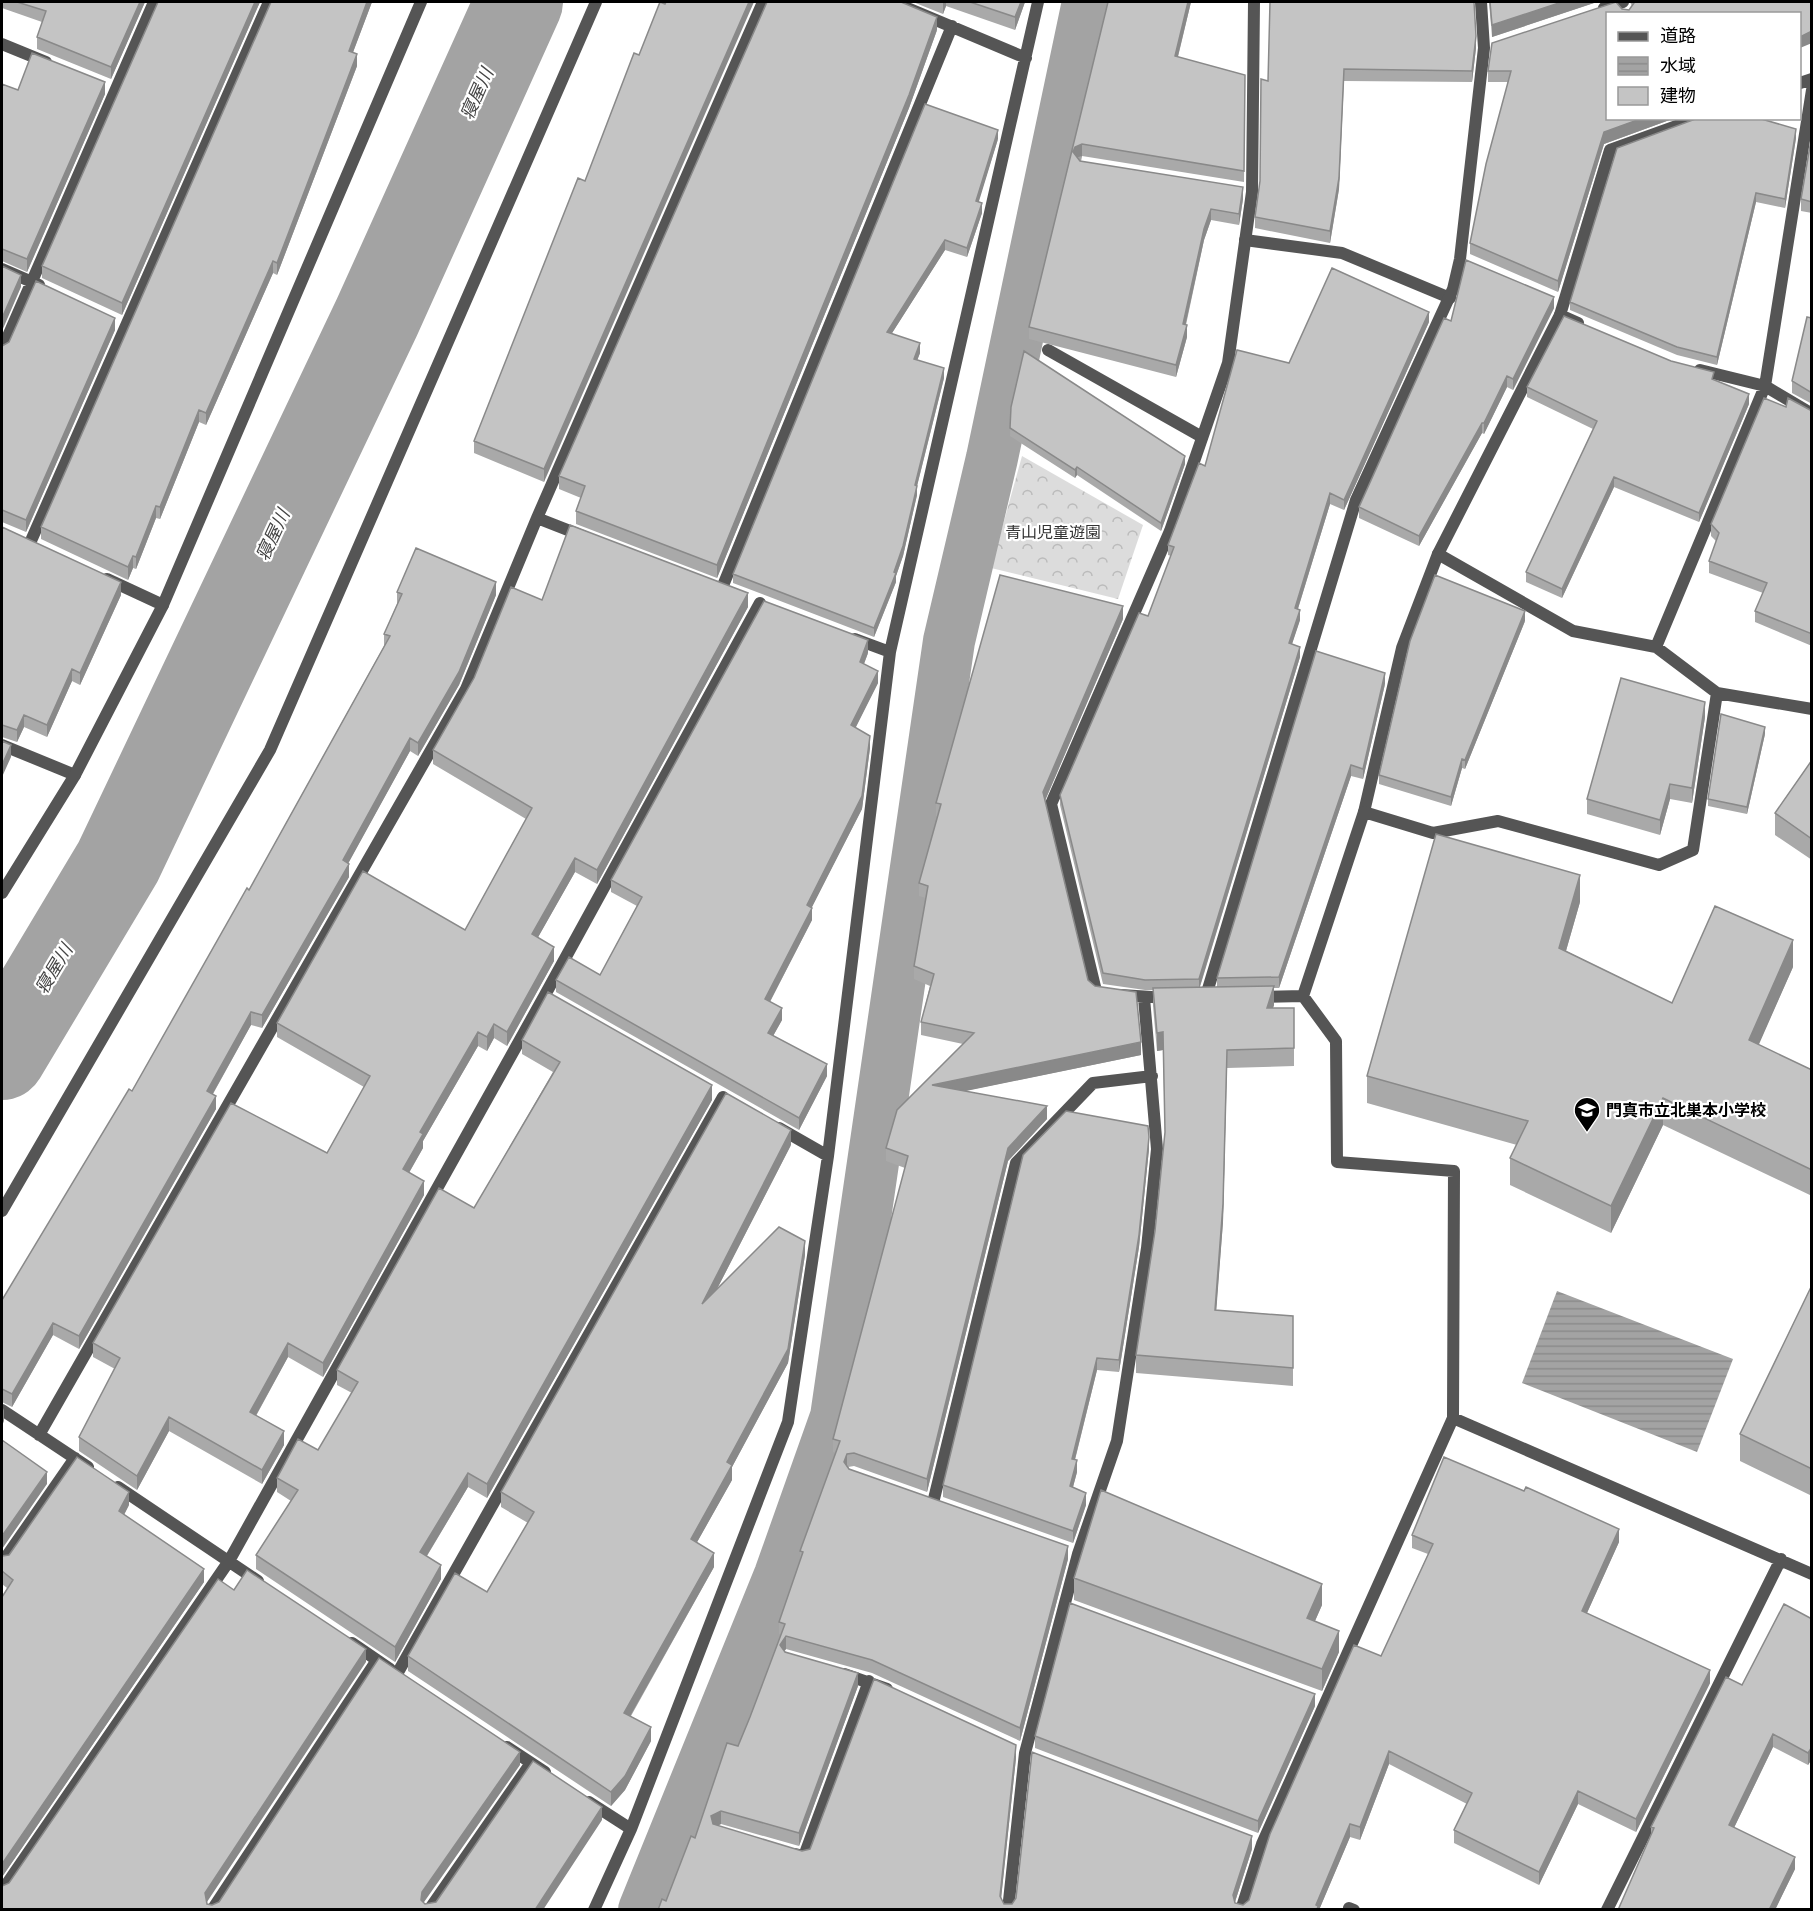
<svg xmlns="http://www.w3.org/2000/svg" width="1813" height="1911" font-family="'Fira Sans Condensed','Noto Sans JP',sans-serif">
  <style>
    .forest { fill: url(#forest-crowns) }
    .water { fill: url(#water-rules) }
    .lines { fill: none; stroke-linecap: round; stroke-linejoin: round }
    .canal { stroke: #a3a3a3; stroke-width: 52 }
    .river { stroke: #a3a3a3; stroke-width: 88 }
    .service { stroke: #555; stroke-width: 12 }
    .pedestrian { stroke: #555; stroke-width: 12 }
    .minor { stroke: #555; stroke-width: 12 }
    .tertiary { stroke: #555; stroke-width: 12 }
    .wall { fill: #a9a9a9 }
    .shaded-wall { fill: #898989 }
    .building { fill: #c4c4c4; stroke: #898989; stroke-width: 1.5 }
    .labels { text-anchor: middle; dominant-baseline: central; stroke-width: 4.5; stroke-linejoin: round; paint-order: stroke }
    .park-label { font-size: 16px; fill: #333; stroke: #fff }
    .poi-label { font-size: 16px; font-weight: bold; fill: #000; stroke: #fff; text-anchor: start }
    .water-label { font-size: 18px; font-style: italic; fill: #444; stroke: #fff }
  </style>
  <defs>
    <pattern id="forest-crowns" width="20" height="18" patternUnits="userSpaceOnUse" patternTransform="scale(1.5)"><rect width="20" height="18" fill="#dcdcdc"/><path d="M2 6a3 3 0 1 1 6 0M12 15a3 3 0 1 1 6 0" fill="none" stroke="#bbb"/></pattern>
    <pattern id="water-rules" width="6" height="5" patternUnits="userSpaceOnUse" patternTransform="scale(1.5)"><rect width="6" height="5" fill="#a3a3a3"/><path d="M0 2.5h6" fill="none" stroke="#8b8b8b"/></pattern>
  </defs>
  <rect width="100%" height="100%" fill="#fff"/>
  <path class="forest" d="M1022,456L1143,525L1118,599L991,568Z"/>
  <path class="water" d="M1557,1291L1733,1359L1697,1452L1522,1383Z"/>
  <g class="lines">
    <path class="canal" d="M644,1910L780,1575L836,1417L949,641L992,458L1088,2"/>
    <path class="river" d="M2,1056L118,862L377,317L519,2"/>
    <path class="service" d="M1245,240L1342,253L1450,298
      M1048,350L1202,437
      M1349,1908L1354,1910"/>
    <path class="pedestrian" d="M1364,812L1402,648L1438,554L1560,315"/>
    <path class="minor" d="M893,2L1026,58
      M1604,8L1623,2
      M2,44L46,62
      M1800,83L1812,79
      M2,269L39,285
      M1578,323L1560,315L1610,150L1699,118
      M2,350L154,2
      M1700,370L1765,386L1812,414
      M537,518L583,536
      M30,543L269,2
      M1438,554L1573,631L1656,647L1717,693L1812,709
      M107,579L163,605
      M722,588L952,26
      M855,639L890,652
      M1656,647L1765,386L1812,90
      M2,745L75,775
      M1104,993L1096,991L1051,804L1170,531L1228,363L1252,192L1254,2
      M1121,995L1167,998
      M1303,996L1364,812L1433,833L1498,821L1659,865L1693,850L1717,693
      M1259,997L1303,996L1336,1041L1337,1162L1454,1171L1453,1418L1812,1574
      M1205,999L1356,500L1453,289L1460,259L1484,48L1481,2
      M779,1128L828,1156
      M2,1211L270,750L596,2
      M2,1410L88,1467
      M39,1435L466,689L537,518L763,2
      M118,1487L258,1581
      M933,1503L1016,1163L1093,1083L1152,1076
      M2,1563L75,1458
      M352,1643L390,1669
      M397,1674L723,1097
      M844,1674L887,1689
      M507,1747L545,1772
      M589,1802L631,1829
      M795,1854L804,1856L869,1681
      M2,1891L229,1561L545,995L760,603
      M212,1910L377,1660
      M429,1910L531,1763
      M594,1910L631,1829L788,1422L828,1156L890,652L1038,2
      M1008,1910L1025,1753L1078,1554L1117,1441L1147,1248L1157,1149L1144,998
      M1241,1910L1262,1844L1453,1418
      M1607,1910L1781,1559"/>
    <path class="tertiary" d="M2,893L75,775L163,605L421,2"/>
  </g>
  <path class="wall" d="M2,2H145L111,79L37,49V37L42,22L2,8Z
    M158,2H260L122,315L42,278V266Z
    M271,2H372L353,52L357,66L277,275L273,273L206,425L199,422L160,519L156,518L136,569L133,568L128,580L41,539V527Z
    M913,2H1025L1015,30L946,6L943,14Z
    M1108,2H1191L1178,57L1245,75L1244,182L1082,156L1077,158L1080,161L1243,199L1239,225L1211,220L1204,240L1186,325L1187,337L1176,377L1029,339V327Z
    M1489,2H1597L1492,37Z
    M1630,2H1812L1608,118H1675L1604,144L1558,292L1470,254V243L1508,82H1488V71L1622,9L1629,10L1632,6Z
    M665,4L544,482L474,453V441L639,55Z
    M937,30L909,108L717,578L576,524V511L581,498L559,489V476Z
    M1476,48L1472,82L1344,81L1339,189L1330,243L1255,228V217L1260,181L1268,81Z
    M2,84L18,90L105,94L27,272L2,261Z
    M1812,134V213L1801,211V199Z
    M1796,138L1785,208L1756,202L1717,365L1677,355L1570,310V302Z
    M998,139L978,202L982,213L967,257L945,250L892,333L920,353L917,360L944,378L917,486V495L903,556L896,576V582L874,637L733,583V574Z
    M1554,308L1513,390L1507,387L1484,434L1482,433L1419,546L1359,518V507L1451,321Z
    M1812,318V404L1792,393V381Z
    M1429,322L1344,510L1330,504L1298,609L1300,620L1292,644L1300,657L1200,987H1217V978L1385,684L1363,779L1351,776L1279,988H1274V1005L1273,1008H1294V1066L1227,1068L1223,1222L1216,1310L1293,1316V1386L1136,1373V1355L1155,1231L1165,1135L1163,1050L1157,1051L1153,1006V990H1145L1103,984L1060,805V795L1148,616L1171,556L1168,555V545L1205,466L1289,363Z
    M115,330L26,532L2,522V346Z
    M1714,380L1749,404L1699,522L1614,487L1562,598L1526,582V572L1593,429L1527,397V387Z
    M1011,407L1185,464L1161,531L1077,475L1075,478L1010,436Z
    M1786,407L1811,411L1812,646L1755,622V611L1763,593L1709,573V561L1716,541L1711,536V524Z
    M2,527L121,595L80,685L72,681L47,737L24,727L17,742L2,737Z
    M397,592L496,595L459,685L418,756L410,751L348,863L349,877L262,1028L251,1025L213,1094L216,1109L79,1349L53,1335L12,1407L2,1402V1300L132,1091L249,890L384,646V634L397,604Z
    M542,600L748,607L597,884L575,872L538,937L554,961L507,1046L494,1038L487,1051L478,1046L423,1141V1148L409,1173L424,1195L323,1377L288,1357L256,1416L284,1445L262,1484L169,1431L137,1490L79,1451V1437L115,1369L93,1357V1343L327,1153L364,1087L277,1037V1023L465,930L526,819L433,764V750Z
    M1123,619L1045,801L1088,980L1141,1055L964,1091L1047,1119L1008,1161L927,1492L854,1466L848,1467L849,1469L1068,1559L1020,1741L872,1673L786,1649L784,1651L858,1686L799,1846L721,1824L717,1826L802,1851L810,1849L1016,1758L1001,1898L1004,1904H1012L1252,1849L1235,1902V1903L1243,1905L1249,1900L1381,1656L1428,1554L1412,1548V1535L1619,1542L1587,1613L1710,1683L1636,1832L1578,1804L1539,1885L1454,1843V1830L1467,1804L1389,1764L1360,1840L1350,1837L1319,1910H658L666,1901L738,1746L750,1717L781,1635L779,1634V1622L800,1560V1551L836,1453L833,1452V1439L905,1168L886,1161V1148L963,1044L921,1035V1022L930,986L914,979V966L926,898L919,896V883L938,816H936V803Z
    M1525,621L1465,769L1462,768L1451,806L1379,784V775Z
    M868,653L864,664L878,683L855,728L870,748L862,809L811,908L812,920L770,1002L782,1020L773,1036L827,1076L799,1130L556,992V980L600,975L637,906L611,892V880Z
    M1705,717L1692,803L1670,799L1660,835L1587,814V799Z
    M1765,734L1747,814L1708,806V799Z
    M1812,760V860L1775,835V813Z
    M1580,902L1566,951L1672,1003L1793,967L1758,1045L1812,1070V1196L1663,1125L1611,1233L1510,1185V1158L1517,1145L1367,1103V1076Z
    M522,1040L712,1100L487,1498L468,1487L427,1556L441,1579L395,1662L256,1569V1555L291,1501L277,1492V1478L318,1450L352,1393L337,1385V1370L474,1208L553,1072L522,1054Z
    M791,1145L717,1289L805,1255L788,1363L732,1467V1480L697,1542L714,1567L631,1716L651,1741L625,1790L611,1806L408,1671V1656L487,1592L528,1523L501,1507V1492Z
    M1149,1149L1139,1247L1119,1372L1097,1370L1075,1460L1077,1472L1073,1487L1086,1505L1073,1543L943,1497V1485Z
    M1812,1285V1496L1740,1461V1434Z
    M129,1505L124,1515L204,1582L2,1877V1597L7,1588L2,1584V1556L9,1555Z
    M1074,1578L1322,1605L1315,1621L1339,1652L1322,1691L1074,1600Z
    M1812,1619V1759L1808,1765L1773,1747L1734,1828L1795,1869L1775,1910H1618L1651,1834V1827L1742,1685Z
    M1315,1706L1258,1833L1035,1748V1736Z"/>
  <path class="shaded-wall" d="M140,2H145L111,79V67Z
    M255,2H260L122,315V303Z
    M367,2H372L349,63V51Z
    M749,2H754L544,482V469Z
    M943,2H946V6L943,14Z
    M1021,2H1025L1015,30V17Z
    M1188,2H1191L1175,68V56Z
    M1562,2H1597L1492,37V25Z
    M937,17V30L909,108L717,578V565Z
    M1812,31V43L1800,48V37Z
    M1476,36V48L1472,82V71Z
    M357,54V66L277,275V263Z
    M1344,69L1339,189L1330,243V231Z
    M105,82V94L27,272V259Z
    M1643,118H1675L1604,144L1558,292V281L1604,132Z
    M1796,129V138L1785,208V199Z
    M998,130V139L976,211V201Z
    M1082,144V156L1075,158L1073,152L1075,147Z
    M1243,187V199L1239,225V214Z
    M1756,193V202L1717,365V357Z
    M982,203V213L967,257V248Z
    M1211,209V220L1204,240L1183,336V324L1204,229Z
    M945,240V250L887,341V332Z
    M273,261V273L206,425V413Z
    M21,275V287L2,331V318Z
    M1554,297V308L1513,390V379Z
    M1429,312V322L1344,510V500Z
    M115,318V330L26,532V520Z
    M1187,325V337L1176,377V365Z
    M920,343V353L914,369V359Z
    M944,368V378L915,494V485Z
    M1507,376V387L1484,434V423Z
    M1749,394V404L1699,522V513Z
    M199,410V422L160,519V507Z
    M1482,423V433L1419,546V536Z
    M1185,456V464L1161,531V523Z
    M1077,467V475L1075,478V470Z
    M1614,477V487L1562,598V589Z
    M917,486V495L903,556L896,576V582L874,637V628L894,572Z
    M1330,493V504L1295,618V608Z
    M156,506V518L136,569V557Z
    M133,556V568L128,580V567Z
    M121,582V595L80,685V673Z
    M496,582V595L459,685L418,756V743Z
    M748,593V607L597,884V870Z
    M1123,606V619L1043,805V792Z
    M1300,610V620L1289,653V643Z
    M1525,611V621L1465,769V760Z
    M868,640V653L860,674V662Z
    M1300,647V657L1199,989V979Z
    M72,669V681L47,737V725Z
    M878,671V683L851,737V725Z
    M1385,673V684L1363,779V769Z
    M1705,702V717L1692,803V788Z
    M24,715V727L17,742V730Z
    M1765,727V734L1747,814V807Z
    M870,736V748L862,809L807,917V905Z
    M410,738V751L343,873V860Z
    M11,745V757L2,777V765Z
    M1462,759V768L1451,806V797Z
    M1351,765V776L1279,988V977Z
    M1670,784V799L1660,835V820Z
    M575,858V872L532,948V934Z
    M349,864V877L262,1028V1015Z
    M1580,875V902L1559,975V948Z
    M812,908V920L765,1011V999Z
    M1793,940V967L1749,1067V1040Z
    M554,947V961L507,1046V1032Z
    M1274,986V1005L1267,1026V1008Z
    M782,1008V1020L768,1045V1033Z
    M251,1012V1025L207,1104V1091Z
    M494,1024V1038L487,1051V1037Z
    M478,1032V1046L423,1141V1148L403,1183V1169L420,1132Z
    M1163,1032V1050L1157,1051V1033Z
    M1141,1042V1055L932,1098V1085Z
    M1227,1050L1223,1222L1215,1328V1310Z
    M827,1064V1076L799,1130V1118Z
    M712,1085V1100L487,1498V1484Z
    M216,1096V1109L79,1349V1336Z
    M1663,1098V1125L1611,1233V1206Z
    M1047,1106V1119L1008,1161L927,1492V1479L1008,1148Z
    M791,1130V1145L702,1318V1304Z
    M1149,1137V1149L1139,1247L1119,1372V1360Z
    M424,1181V1195L323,1377V1363Z
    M805,1241V1255L788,1363L732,1467V1480L691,1553V1539L727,1462Z
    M53,1323V1335L12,1407V1394Z
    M288,1343V1357L250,1426V1412Z
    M1097,1358V1370L1072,1471V1459Z
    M4,1408V1421L2,1426V1413Z
    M169,1417V1431L137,1490V1476Z
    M284,1431V1445L262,1484V1470Z
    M847,1454V1467L844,1462Z
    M1077,1460V1472L1070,1498V1486Z
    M47,1472V1484L2,1549V1536Z
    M468,1473V1487L420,1567V1552Z
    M129,1492V1505L119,1524V1511Z
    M1086,1493V1505L1073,1543V1531Z
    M1619,1529V1542L1582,1624V1611Z
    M1068,1546V1559L1020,1741V1728Z
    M714,1553V1567L624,1727V1713Z
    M441,1565V1579L395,1662V1647Z
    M204,1569V1582L2,1877V1864Z
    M1322,1584V1605L1307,1639V1618Z
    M1339,1631V1652L1322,1691V1669Z
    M786,1636V1649L780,1658V1645Z
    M366,1649V1662L205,1905V1893Z
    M1710,1670V1683L1636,1832V1819Z
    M858,1673V1686L799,1846V1833Z
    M1315,1694V1706L1258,1833V1821Z
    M651,1727V1741L625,1790L611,1806V1792Z
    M1773,1734V1747L1729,1838V1825Z
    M1016,1745V1758L1000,1909V1896Z
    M1812,1747V1759L1808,1765V1753Z
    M1389,1751V1764L1360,1840V1827Z
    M520,1752V1765L422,1905L421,1900L422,1892Z
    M1578,1791V1804L1539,1885V1872Z
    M602,1807V1820L543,1910H535Z
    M721,1811V1824L711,1829V1816Z
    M1350,1824V1837L1319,1910H1316V1905Z
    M1252,1836V1849L1233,1908V1895Z
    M1795,1857V1869L1775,1910H1769Z"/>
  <path class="building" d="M17,2H140L111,67L37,37L46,11Z
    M158,2H255L122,303L42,266Z
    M271,2H367L349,51L357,54L277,263L273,261L206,413L199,410L160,507L156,506L136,557L133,556L128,567L41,527Z
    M660,2L665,4L666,2H749L544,469L474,441L578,178L585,181L634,53L639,55Z
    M767,2H901L937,17L909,95L717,565L576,511L585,486L559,476Z
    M970,2H1021L1015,17Z
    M1108,2H1188L1175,56L1245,75L1244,171L1082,144L1075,147L1073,152L1080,161L1243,187L1239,214L1211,209L1204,229L1183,324L1187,325L1176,365L1029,327Z
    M1270,2H1474L1476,36L1472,71L1344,69L1339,178L1330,231L1255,217L1260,181L1261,79L1268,81Z
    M1490,2H1562L1492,25Z
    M1616,2L1622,9L1629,10L1634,3V2H1812V31L1800,37V14H1608V118H1643L1604,132L1558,281L1470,243L1486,164L1511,71H1488L1492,43Z
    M32,53L105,82L27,259L2,249V84L18,90Z
    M925,104L998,130L976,201L982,203L967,248L945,240L887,332L920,343L914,359L944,368L915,485L917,486L903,546L894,572L896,573L874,628L733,574Z
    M1698,118H1758L1796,129L1785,199L1756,193L1717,357L1677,347L1570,302L1617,148Z
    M1812,134V202L1801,199Z
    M1466,260L1554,297L1513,379L1507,376L1484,423H1482L1419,536L1359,507L1444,318L1451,321Z
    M2,266L21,275L2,318Z
    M1332,268L1429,312L1344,500L1330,493L1295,608L1300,610L1289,643L1300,647L1199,979L1145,980L1103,973L1060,795L1139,613L1148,616L1174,547L1168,545L1199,463L1205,466L1237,350L1289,363Z
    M36,281L115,318L26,520L2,510V346L9,342Z
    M1564,316L1671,361L1714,372L1712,379L1749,394L1699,513L1614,477L1562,589L1526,572L1597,421L1527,387Z
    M1807,317L1812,318V393L1792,381Z
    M1024,351L1185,456L1161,523L1077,467L1075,470L1010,428L1011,407Z
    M1764,398L1786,407L1788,398L1812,411V634L1755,611L1767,583L1709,561L1719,533L1711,524Z
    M570,525L748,593L597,870L575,858L532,934L554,947L507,1032L494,1024L487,1037L478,1032L420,1132L423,1134L403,1169L424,1181L323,1363L288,1343L250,1412L284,1431L262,1470L169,1417L137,1476L79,1437L120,1358L93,1343L231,1103L327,1153L370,1076L277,1023L363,871L465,930L532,808L433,750L474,678L511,587L542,600Z
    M2,527L121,582L80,673L72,669L47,725L24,715L17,730L2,725Z
    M416,548L496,582L459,672L418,743L410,738L343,860L349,864L262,1015L251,1012L207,1091L216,1096L79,1336L53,1323L12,1394L2,1389V1300L129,1089L132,1091L247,888L249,890L390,636L384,634L402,594L397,592Z
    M1000,575L1123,606L1043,792L1088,980L1095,986L1136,992L1141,1042L932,1085L1047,1106L1008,1148L927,1479L854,1453L847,1454L844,1462L849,1469L1068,1546L1020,1728L872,1660L786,1636L780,1645L785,1652L858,1673L799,1833L721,1811L711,1816L713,1824L802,1851L810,1849L874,1679L1016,1745L1000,1896L1004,1904H1012L1016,1898L1032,1752L1252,1836L1233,1895L1235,1903L1243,1905L1249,1900L1270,1834L1354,1645L1381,1656L1433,1544L1412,1535L1444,1457L1524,1491L1526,1487L1619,1529L1582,1611L1710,1670L1636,1819L1578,1791L1539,1872L1454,1830L1472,1793L1389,1751L1360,1827L1350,1824L1316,1905L1318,1906L1317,1910H658L662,1899L666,1901L691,1836L695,1838L727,1743L738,1746L750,1717L785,1624L779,1622L803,1552L800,1551L840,1441L833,1439L908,1156L886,1148L897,1110L974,1033L921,1022L934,974L914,966L928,886L919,883L941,804L936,803Z
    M1435,575L1525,611L1465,760L1462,759L1451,797L1379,775L1410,641Z
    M764,601L868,640L860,662L878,671L851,725L870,736L862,796L807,905L812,908L765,999L782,1008L768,1033L827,1064L799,1118L556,980L569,957L600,975L642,897L611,880Z
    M1316,651L1385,673L1363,769L1351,765L1279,977L1217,978Z
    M1621,678L1705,702L1692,788L1670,784L1660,820L1587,799Z
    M1721,714L1765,727L1747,807L1708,799Z
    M2,741L11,745L2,765Z
    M1812,760V839L1775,813Z
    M1436,834L1580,875L1559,948L1672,1003L1715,906L1793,940L1749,1040L1812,1070V1170L1663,1098L1611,1206L1510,1158L1528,1121L1367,1076Z
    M1274,986L1267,1008H1294V1048L1227,1050L1223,1204L1215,1310L1293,1316V1368L1136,1355L1155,1231L1165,1132L1163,1032L1157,1033L1153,988Z
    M548,992L712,1085L487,1484L468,1473L420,1552L441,1565L395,1647L256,1555L298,1490L277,1478L298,1439L318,1450L358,1382L337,1370L439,1188L474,1208L560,1062L522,1040Z
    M726,1093L791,1130L702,1304L779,1227L805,1241L788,1349L727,1462L732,1465L691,1539L714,1553L624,1713L651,1727L625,1776L611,1792L408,1656L455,1573L487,1592L534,1512L501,1492Z
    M1066,1111L1148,1126L1149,1137L1139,1235L1119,1360L1097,1358L1072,1459L1077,1460L1070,1486L1086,1493L1073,1531L943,1485L1023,1155Z
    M1812,1285V1469L1740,1434Z
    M2,1440L47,1472L2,1536Z
    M77,1457L129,1492L119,1511L204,1569L2,1864V1597L13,1580L2,1571V1556L9,1555Z
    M1101,1490L1322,1584L1307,1618L1339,1631L1322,1669L1074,1578Z
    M247,1570L366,1649L205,1893L207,1904L212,1905L219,1902L379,1658L520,1752L422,1892L421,1900L425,1904L436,1902L533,1761L602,1807L535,1910H2V1886L9,1883L218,1579L234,1590Z
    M1070,1603L1315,1694L1258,1821L1035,1736Z
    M1784,1604L1812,1619V1747L1808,1753L1773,1734L1729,1825L1795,1857L1769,1910H1618L1654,1828L1651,1827L1726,1677L1742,1685Z"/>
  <defs>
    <g id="school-pin" transform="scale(1.35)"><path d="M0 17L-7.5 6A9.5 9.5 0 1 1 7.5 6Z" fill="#000" stroke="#fff"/><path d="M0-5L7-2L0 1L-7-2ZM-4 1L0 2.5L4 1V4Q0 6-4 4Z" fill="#fff"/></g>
  </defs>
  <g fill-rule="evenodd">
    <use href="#school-pin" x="1587" y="1110"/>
  </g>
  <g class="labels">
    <g class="park-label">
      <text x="1053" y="532">青山児童遊園</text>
    </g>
    <g class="poi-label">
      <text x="1606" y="1110">門真市立北巣本小学校</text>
    </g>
    <g class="water-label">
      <text transform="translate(477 94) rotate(-66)">寝屋川</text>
      <text transform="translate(273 535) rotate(-65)">寝屋川</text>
      <text transform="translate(54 969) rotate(-59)">寝屋川</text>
    </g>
  </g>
  <rect width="1813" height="1911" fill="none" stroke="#000000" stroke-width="6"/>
  <rect x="1606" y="12" width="195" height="108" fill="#ffffff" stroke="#999999" stroke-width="1.5"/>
  <rect x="1618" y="32" width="30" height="9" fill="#555555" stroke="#999999" stroke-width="1.5"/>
  <text x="1660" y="42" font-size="18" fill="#000000">道路</text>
  <rect x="1618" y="57" width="30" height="18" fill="url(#water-rules)" stroke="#999999" stroke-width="1.5"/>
  <text x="1660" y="72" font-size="18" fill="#000000">水域</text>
  <rect x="1618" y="87" width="30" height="18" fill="#c4c4c4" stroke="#999999" stroke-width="1.5"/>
  <text x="1660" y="102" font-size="18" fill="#000000">建物</text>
</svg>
